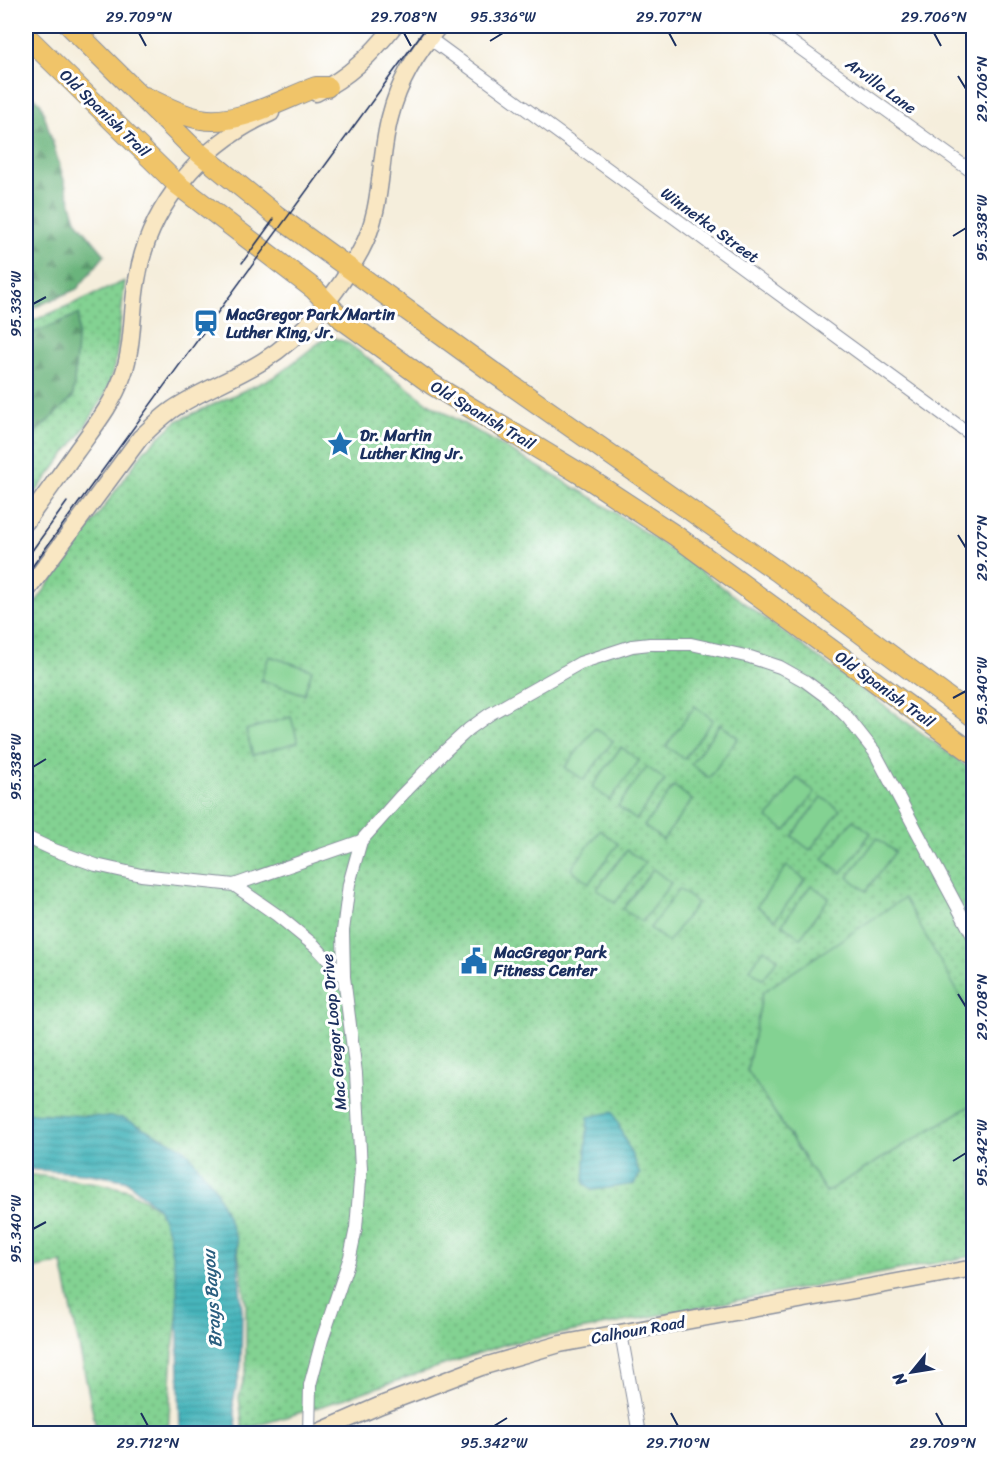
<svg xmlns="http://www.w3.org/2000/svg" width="999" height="1459" font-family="Sriracha,sans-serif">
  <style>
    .grass { fill: url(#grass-dots); stroke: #4f8078; stroke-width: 1.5 }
    .forest { fill: url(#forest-firs); stroke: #42726d; stroke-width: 1.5 }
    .garden { fill: #83d292; stroke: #4f8078; stroke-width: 1.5 }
    .water { fill: url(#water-rules); stroke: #30728d; stroke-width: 1.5 }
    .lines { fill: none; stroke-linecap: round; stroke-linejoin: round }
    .street-casing { stroke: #888e9d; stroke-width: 14 }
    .secondary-casing { stroke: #888e9d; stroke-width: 19 }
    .primary-casing { stroke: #888e9d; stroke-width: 22 }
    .street { stroke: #fff; stroke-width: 12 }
    .secondary { stroke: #f9e7c3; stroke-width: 16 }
    .primary { stroke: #f0c469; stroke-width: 20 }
    .tram { stroke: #1b2f5e; stroke-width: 1.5 }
    .ticks { fill: none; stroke: #1b2f5e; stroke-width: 2 }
    .labels { text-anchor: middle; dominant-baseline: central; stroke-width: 6; stroke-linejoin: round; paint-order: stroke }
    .street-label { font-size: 16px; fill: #1b2f5e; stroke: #fff }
    .poi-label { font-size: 16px; font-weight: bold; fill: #1b2f5e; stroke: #fff; text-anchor: start }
    .water-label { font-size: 18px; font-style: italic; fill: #2a5e7f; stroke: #fff }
    .neatline { fill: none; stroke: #1b2f5e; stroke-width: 2 }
    .ticks-label { font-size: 15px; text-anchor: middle; fill: #1b2f5e }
  </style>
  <defs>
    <pattern id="grass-dots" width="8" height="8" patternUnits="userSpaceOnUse" patternTransform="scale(1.5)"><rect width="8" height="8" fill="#83d292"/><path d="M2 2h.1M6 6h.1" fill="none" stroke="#6aab7a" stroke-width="1.8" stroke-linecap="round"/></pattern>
    <pattern id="forest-firs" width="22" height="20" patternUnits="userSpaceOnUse" patternTransform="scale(1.5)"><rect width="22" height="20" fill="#6ab47c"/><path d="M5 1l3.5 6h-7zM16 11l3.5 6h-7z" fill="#569369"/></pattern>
    <pattern id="water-rules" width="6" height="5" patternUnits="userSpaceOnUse" patternTransform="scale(1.5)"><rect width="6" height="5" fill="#46b6bc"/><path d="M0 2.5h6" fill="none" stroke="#3a949c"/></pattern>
  </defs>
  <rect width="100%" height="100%" fill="#fff"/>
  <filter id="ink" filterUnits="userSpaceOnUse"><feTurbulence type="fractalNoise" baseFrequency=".0167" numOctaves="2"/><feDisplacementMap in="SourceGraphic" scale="12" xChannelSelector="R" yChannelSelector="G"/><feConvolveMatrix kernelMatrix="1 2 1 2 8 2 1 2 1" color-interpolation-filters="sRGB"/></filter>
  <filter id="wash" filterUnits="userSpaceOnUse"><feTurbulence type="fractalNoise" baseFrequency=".008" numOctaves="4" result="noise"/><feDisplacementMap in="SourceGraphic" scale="24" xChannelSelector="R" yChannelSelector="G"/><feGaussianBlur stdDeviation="1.35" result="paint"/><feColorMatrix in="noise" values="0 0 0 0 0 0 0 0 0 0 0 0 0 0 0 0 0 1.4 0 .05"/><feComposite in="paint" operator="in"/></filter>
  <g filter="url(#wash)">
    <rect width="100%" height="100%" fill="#f5eedc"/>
    <path class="grass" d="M125,281L116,359L111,379L104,397L79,436L26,505V324Z
      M331,337L346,342L428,403L596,500L676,553L973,771V1256L506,1344L328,1404L243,1430L239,1397L246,1370V1304L236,1238L124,1118L26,1113V616L144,451L177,421L276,376L320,342Z
      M26,1174L98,1183L128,1190L158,1208L176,1243L181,1287L173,1350L168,1433H97L62,1263L26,1270Z"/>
    <path class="forest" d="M26,89L41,104L76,220L105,255L77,289L26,311Z
      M79,314L73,397L26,442V336Z"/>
    <path class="garden" d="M269,656L312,670L304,694L261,680Z
      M695,706L713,720L684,759L666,746Z
      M291,717L298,742L253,755L246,730Z
      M720,724L738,738L709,778L691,764Z
      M595,728L613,741L584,780L565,767Z
      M621,747L639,761L610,800L592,787Z
      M647,767L665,780L636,820L618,806Z
      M797,778L815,792L786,831L768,818Z
      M674,786L692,800L663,840L644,826Z
      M822,797L840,810L810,850L792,836Z
      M853,820L871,833L842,873L823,859Z
      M600,830L618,844L589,883L571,869Z
      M877,838L895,852L866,891L848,877Z
      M627,850L645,863L615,903L597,889Z
      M787,866L805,880L775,920L757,906Z
      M653,869L671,883L642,922L623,909Z
      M811,885L829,898L800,938L782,924Z
      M679,889L697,903L668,942L650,928Z
      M904,898L973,1019V1104L826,1192L747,1070L763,992Z
      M764,949L778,959L763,979L750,969Z"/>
    <path class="water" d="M613,1112L640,1174L634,1184L593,1190L584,1183L588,1117Z
      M26,1113L124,1118L185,1149L215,1188L236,1238L242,1311L241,1367L233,1402L238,1433H180L177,1283L168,1231L158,1208L125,1180L84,1173L26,1169Z"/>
  </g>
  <g filter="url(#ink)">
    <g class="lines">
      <g class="street-casing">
        <path id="street" d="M769,26L974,173
          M429,38L974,437
          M26,837L54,850L96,865L141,875L234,885L277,915L315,946L344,977
          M234,885L361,841
          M621,1333L639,1434
          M309,1434L310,1385L322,1340L350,1257L356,1228L361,1169L356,1073L344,977L343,931L349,884L361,841L400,797L445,751L469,729L490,714L580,663L632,646L650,644H691L750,657L780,667L805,681L828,698L848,718L874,751L974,938"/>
      </g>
      <g class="secondary-casing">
        <path id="secondary" d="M316,93C349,77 372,54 394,26
          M26,522C42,499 59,476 76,452C94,427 113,404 123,375C134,344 131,311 137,280C148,207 203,142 271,113
          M26,592L140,438C152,427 164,414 178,406C205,389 236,378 263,361C303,336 339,292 361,250C384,208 378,161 390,117C399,81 416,54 439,26
          M314,1434L381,1405L481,1367L560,1344L974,1268"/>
      </g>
      <g class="primary-casing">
        <path id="primary" d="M70,26L192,147L277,216L494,373L777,571L974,717
          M26,36L178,185L314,289L342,319L433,385L589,479L676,536L974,754
          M145,97C163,105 182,116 201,119C237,126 283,99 316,87H327"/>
      </g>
      <use href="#street" class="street"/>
      <use href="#secondary" class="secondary"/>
      <use href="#primary" class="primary"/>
      <path class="tram" d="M242,263L274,219
        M26,559L67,502
        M26,575L427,26"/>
    </g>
  </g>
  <path class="ticks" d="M139,33L146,46M404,33L411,46M669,33L676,46M934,33L941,46M490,41L503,33M958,76L966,89M953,236L966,228M33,304L46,297M958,535L966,548M953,698L966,691M33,767L46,759M958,994L966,1007M953,1161L966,1153M33,1229L46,1222M141,1413L148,1426M671,1413L678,1426M936,1413L943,1426M494,1426L507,1418"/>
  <defs>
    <g id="station-bare" transform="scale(2.07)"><path d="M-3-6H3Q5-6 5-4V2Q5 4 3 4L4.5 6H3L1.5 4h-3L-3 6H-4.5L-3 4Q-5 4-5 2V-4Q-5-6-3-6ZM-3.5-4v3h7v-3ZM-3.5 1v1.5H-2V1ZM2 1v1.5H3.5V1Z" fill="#1f6fb2" stroke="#fff" stroke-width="2.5" paint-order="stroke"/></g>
    <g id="sight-bare" transform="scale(2.07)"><path d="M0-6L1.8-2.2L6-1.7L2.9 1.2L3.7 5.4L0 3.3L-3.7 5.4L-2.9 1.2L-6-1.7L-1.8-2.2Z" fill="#1f6fb2" stroke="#fff" stroke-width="2.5" paint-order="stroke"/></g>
    <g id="civic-bare" transform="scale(2.07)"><path d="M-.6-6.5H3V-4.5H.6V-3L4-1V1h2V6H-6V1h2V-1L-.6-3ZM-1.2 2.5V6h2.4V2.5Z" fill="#1f6fb2" stroke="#fff" stroke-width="2.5" paint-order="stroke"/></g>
  </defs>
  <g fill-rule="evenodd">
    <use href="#station-bare" x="206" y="323"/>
    <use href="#sight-bare" x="340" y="444"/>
    <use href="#civic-bare" x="474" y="961"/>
  </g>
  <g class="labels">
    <g class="street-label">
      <text transform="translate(881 86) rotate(36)">Arvilla Lane</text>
      <text transform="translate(105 113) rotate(44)">Old Spanish Trail</text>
      <text transform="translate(710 225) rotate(36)">Winnetka Street</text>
      <text transform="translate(483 415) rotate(31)">Old Spanish Trail</text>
      <text transform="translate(885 689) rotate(36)">Old Spanish Trail</text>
      <text transform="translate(334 1032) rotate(-95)">Mac Gregor Loop Drive</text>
      <text transform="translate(638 1330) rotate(-10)">Calhoun Road</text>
    </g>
    <g class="poi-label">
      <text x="226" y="314">MacGregor Park/Martin<tspan x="226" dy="18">Luther King, Jr.</tspan></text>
      <text x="360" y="435">Dr. Martin<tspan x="360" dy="18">Luther King Jr.</tspan></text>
      <text x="494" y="952">MacGregor Park<tspan x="494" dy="18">Fitness Center</tspan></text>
    </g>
    <g class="water-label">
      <text transform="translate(212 1299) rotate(-94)">Brays Bayou</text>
    </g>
  </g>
  <rect width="999" height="1459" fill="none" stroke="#fff" stroke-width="66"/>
  <g transform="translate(912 1372) rotate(240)" stroke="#ffffff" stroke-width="4.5" paint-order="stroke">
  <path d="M0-4.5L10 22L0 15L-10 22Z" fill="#1b2f5e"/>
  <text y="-9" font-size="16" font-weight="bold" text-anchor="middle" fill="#1b2f5e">N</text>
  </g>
  <rect x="33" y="33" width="933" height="1393" class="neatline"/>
  <g class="ticks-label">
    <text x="139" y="22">29.709°N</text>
    <text x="404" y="22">29.708°N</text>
    <text x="503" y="22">95.336°W</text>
    <text x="669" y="22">29.707°N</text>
    <text x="934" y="22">29.706°N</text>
    <text transform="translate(982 89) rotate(-90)" y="5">29.706°N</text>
    <text transform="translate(982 228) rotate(-90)" y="5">95.338°W</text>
    <text transform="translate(16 304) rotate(-90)" y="5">95.336°W</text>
    <text transform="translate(982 548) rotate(-90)" y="5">29.707°N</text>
    <text transform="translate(982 691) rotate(-90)" y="5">95.340°W</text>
    <text transform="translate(16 767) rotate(-90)" y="5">95.338°W</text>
    <text transform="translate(982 1007) rotate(-90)" y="5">29.708°N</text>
    <text transform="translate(982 1153) rotate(-90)" y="5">95.342°W</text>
    <text transform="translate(16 1229) rotate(-90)" y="5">95.340°W</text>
    <text x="148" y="1448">29.712°N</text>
    <text x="494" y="1448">95.342°W</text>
    <text x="678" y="1448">29.710°N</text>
    <text x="943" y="1448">29.709°N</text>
  </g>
</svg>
